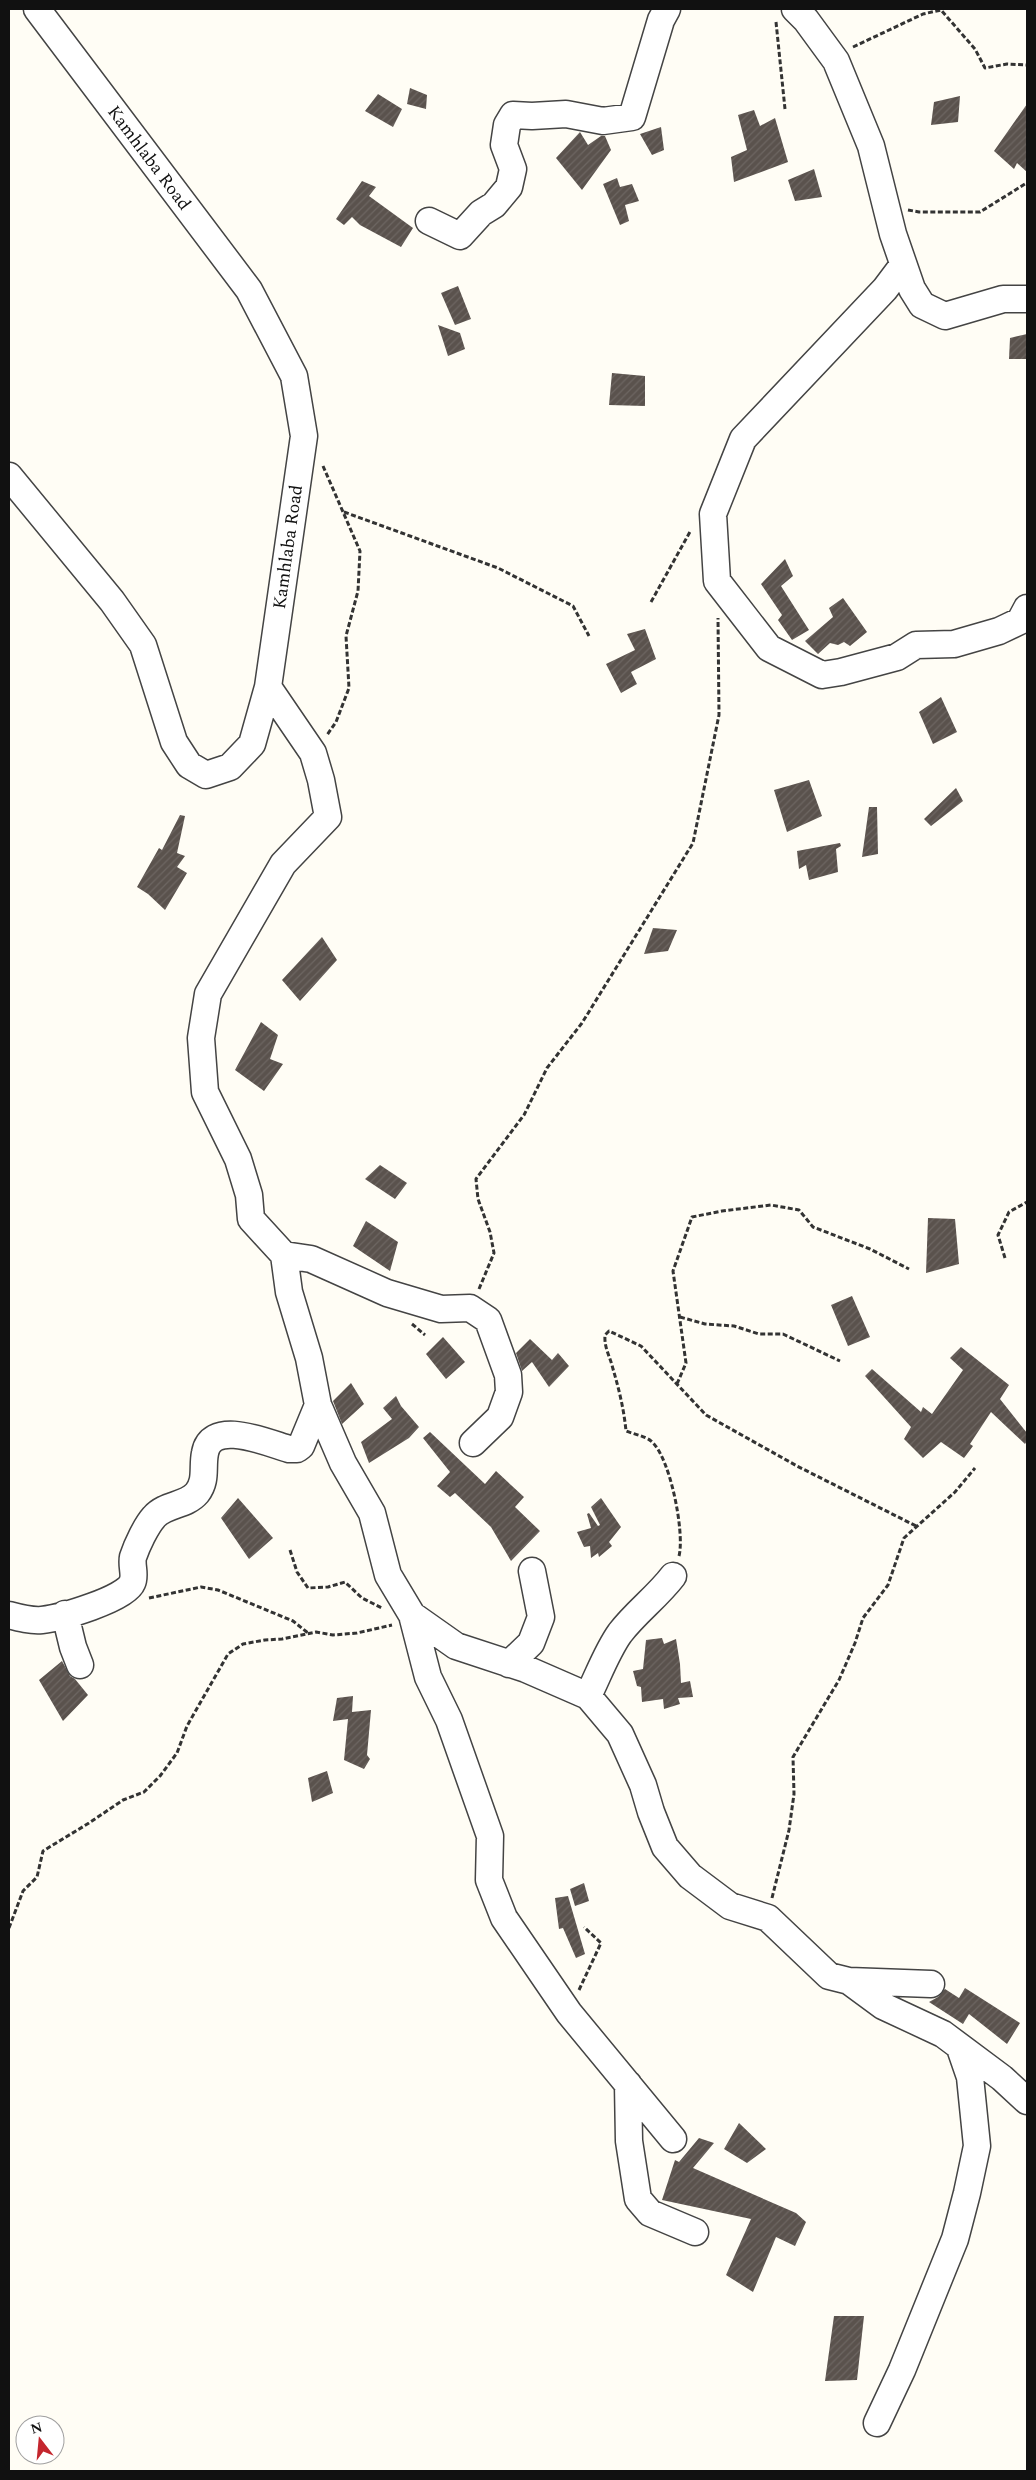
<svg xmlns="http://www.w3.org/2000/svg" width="1036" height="2480" font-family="Spectral,serif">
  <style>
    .building { fill: url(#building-hatch) }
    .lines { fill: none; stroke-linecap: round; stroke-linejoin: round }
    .minor-casing { stroke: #444; stroke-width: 29 }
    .path { stroke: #333; stroke-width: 3; stroke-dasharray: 5 2.5; stroke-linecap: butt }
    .minor { stroke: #fff; stroke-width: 26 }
    .labels { text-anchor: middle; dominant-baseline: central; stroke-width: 5; stroke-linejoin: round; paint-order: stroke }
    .street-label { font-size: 18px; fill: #111; stroke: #fff }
  </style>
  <defs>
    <pattern id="building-hatch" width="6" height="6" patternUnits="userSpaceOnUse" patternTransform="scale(1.25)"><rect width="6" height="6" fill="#5a524d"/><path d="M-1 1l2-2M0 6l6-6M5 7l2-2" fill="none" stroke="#6d6662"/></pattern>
  </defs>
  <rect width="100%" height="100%" fill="#fffdf5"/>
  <path class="building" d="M410,88L427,95L426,109L407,104Z
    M378,94L402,109L393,127L365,111Z
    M960,96L958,122L931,125L934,102Z
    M1027,104V172L1017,163L1014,169L994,151Z
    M754,110L760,126L775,118L788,162L734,182L731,157L747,150L738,115Z
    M661,127L664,150L652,155L640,134Z
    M580,132L588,145L601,136H605L611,150L582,190L556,158Z
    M814,169L822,197L795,201L788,180Z
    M617,178L620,187L632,184L639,201L625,205L629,221L620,225L603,184Z
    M362,181L376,187L369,196L413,228L401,247L360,225L352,217L344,225L336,219Z
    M458,286L471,319L455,325L441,293Z
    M438,325L460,333L465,349L448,356Z
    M1027,334V359H1009L1010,338Z
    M612,373L645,376V406L609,405Z
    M785,559L793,576L781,586L809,630L792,640L778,620L782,615L761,584Z
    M843,598L867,632L850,646L844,642L838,645L830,643L818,654L805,641L833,617L829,608Z
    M645,629L656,659L631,672L637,684L621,693L606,664L635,650L627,634Z
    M941,697L957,732L933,744L919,712Z
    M809,780L822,816L787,832L774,790Z
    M956,788L963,801L931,826L924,819Z
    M869,807H877L878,854L862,857Z
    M180,815L185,816L177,853L185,856L177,867L187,873L165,910L148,894L137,887L159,848L162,850Z
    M840,843L841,846L836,849L838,872L809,880L806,865L799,869L797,851Z
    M653,928L677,930L668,951L644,954Z
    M322,937L337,960L300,1001L282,980Z
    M261,1022L278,1035L270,1059L283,1064L264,1091L235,1070Z
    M380,1165L407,1183L395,1199L365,1179Z
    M928,1218L955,1219L959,1264L926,1273Z
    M366,1221L398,1242L390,1271L353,1246Z
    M852,1296L870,1337L848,1346L831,1305Z
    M443,1337L465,1362L446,1379L426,1354Z
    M530,1339L552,1360L558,1353L569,1366L549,1387L532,1362L522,1371L516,1353Z
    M961,1347L1009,1385L1000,1399L1027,1433V1441L1025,1444L991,1412L970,1444L973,1446L964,1458L941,1442L923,1458L904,1439L911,1427L865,1376L872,1369L921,1412L923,1407L932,1414L963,1370L950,1358Z
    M351,1383L364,1404L342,1424L333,1401Z
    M396,1396L401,1406L419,1427L409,1438L369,1463L361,1442L392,1419L383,1408Z
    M430,1432L485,1484L496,1471L524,1497L515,1507L540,1531L511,1561L491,1527L455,1493L450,1497L437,1486L450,1472L423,1438Z
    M238,1498L273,1538L249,1559L221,1518Z
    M601,1498L621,1527L609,1542L612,1546L599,1557L598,1553L591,1558L590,1546L584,1547L577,1532L591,1528L587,1514L589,1513L598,1526L600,1525L591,1507Z
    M662,1638L664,1644L676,1639L680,1664L681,1683L690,1681L693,1697L678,1698L680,1704L664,1709L663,1699L642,1702L641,1687L637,1686L633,1671L643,1669L646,1640Z
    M62,1661L70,1676L75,1679L88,1695L63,1721L39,1680Z
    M353,1696L352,1712L371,1710L367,1755L370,1759L364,1769L344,1760L348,1719L333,1721L337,1698Z
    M327,1771L333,1793L312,1802L308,1778Z
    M584,1883L589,1901L575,1906L570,1889Z
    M568,1896L585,1954L576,1958L563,1928L559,1929L555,1898Z
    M965,1988L1020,2023L1007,2044L969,2014L963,2024L929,2002L938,1997L945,1989L959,1998Z
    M739,2123L766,2149L747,2163L724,2149Z
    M699,2138L714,2143L693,2168L796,2213L806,2222L795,2246L776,2237L753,2292L726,2275L751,2219L662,2200L675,2160L679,2162Z
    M834,2316H864L857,2380L825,2381Z"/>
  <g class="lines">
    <g class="minor-casing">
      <path id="minor" d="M795,9L806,20L836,61L871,146L893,234L912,289L922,305L945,316L1003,299H1027
        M429,221L460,236L481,213L494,205L509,187L513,169L504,145L507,125L513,115L532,116L566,114L603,121L632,117L661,20L667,9
        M903,265L885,289L743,439L713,514L717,581L769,648L822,675L841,672L897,657L916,645L954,644L999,631L1020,621L1027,608
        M9,476L112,601L143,645L174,742L189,765L206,775L230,767L252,744L268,687L304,436L294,376L249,290L37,9
        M268,687L313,753L321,780L328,817L283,864L208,994L201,1038L205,1092L238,1159L249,1195L251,1219L284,1255L289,1292L309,1358L318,1405L343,1463L372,1513L388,1575L412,1615L428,1677L449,1720L490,1836L489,1880L504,1918L569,2013L673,2139
        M284,1255L311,1259L387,1293L441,1309L470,1308L488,1320L508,1375L509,1392L500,1417L473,1443
        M65,1614L73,1647L80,1665
        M9,1615C20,1618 31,1621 42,1620C60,1618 126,1599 132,1583C136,1575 131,1566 133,1557C137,1545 146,1526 154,1517C165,1504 186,1506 197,1493C207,1480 202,1468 205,1453C211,1418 268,1443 289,1449H297L301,1446L318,1405
        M412,1615L456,1646L526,1669L588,1696L620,1734L643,1785L651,1812L665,1847L690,1876L730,1906L768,1918L829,1976L849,1981L931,1984
        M509,1664L531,1643L541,1617L532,1571
        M588,1696C598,1676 607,1651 620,1633C636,1612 657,1597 673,1576
        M849,1981L883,2006L943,2034L1002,2078L1027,2101
        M628,2084L629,2141L638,2199L650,2213L695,2232
        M877,2423L902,2370L955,2239L967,2193L977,2146L970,2077L960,2048"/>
    </g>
    <path class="path" d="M776,22L785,109
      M853,47L923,14L941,10L975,49L985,68L1007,64L1027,65
      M908,210L919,212H980L1025,184
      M323,466L360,551L358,591L346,636L349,688L336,722L327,735
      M344,512L498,568L573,606L589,636
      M651,602L691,530
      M1005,1258L998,1235L1009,1212L1027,1202
      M479,1289L494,1253L490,1232L478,1199L476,1179L524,1115L547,1068L582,1023L693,843L719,715L718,618
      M680,1317L705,1324L734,1326L759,1334H783L840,1361
      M412,1324L425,1335
      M677,1384L686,1363L673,1271L692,1217L722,1211L771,1205L799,1210L813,1227L870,1249L909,1269
      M290,1550L297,1572L308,1588L328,1587L345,1582L362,1598L382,1608
      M679,1556C685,1533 670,1456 651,1441C645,1436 633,1434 626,1431C624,1410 619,1389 613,1369C610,1356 604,1348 605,1335L609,1331L641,1346L706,1415L797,1466L918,1527
      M149,1598L201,1587L218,1590L293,1621L308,1633
      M772,1898L789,1830L794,1794L793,1757L839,1680L855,1643L863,1618L888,1585L904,1538L955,1492L975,1468
      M9,1928L23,1891L37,1877L43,1851L89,1823L123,1800L144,1792L160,1776L177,1753L187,1726L228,1654L243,1644L265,1640L282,1639L316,1632L333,1635L357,1633L392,1625
      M579,1990L601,1943L584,1927"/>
    <use href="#minor" class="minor"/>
  </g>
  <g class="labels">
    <g class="street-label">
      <text transform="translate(149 158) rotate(53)">Kamhlaba Road</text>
      <text transform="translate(288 547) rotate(-82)">Kamhlaba Road</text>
    </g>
  </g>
  <rect width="1036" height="2480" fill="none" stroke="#111111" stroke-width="20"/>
  <g transform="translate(40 2440) rotate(344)"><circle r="24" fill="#ffffff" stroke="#a0a0a0"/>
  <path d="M0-4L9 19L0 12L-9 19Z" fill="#c4262e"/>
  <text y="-8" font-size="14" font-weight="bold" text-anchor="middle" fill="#111111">N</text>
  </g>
</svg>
